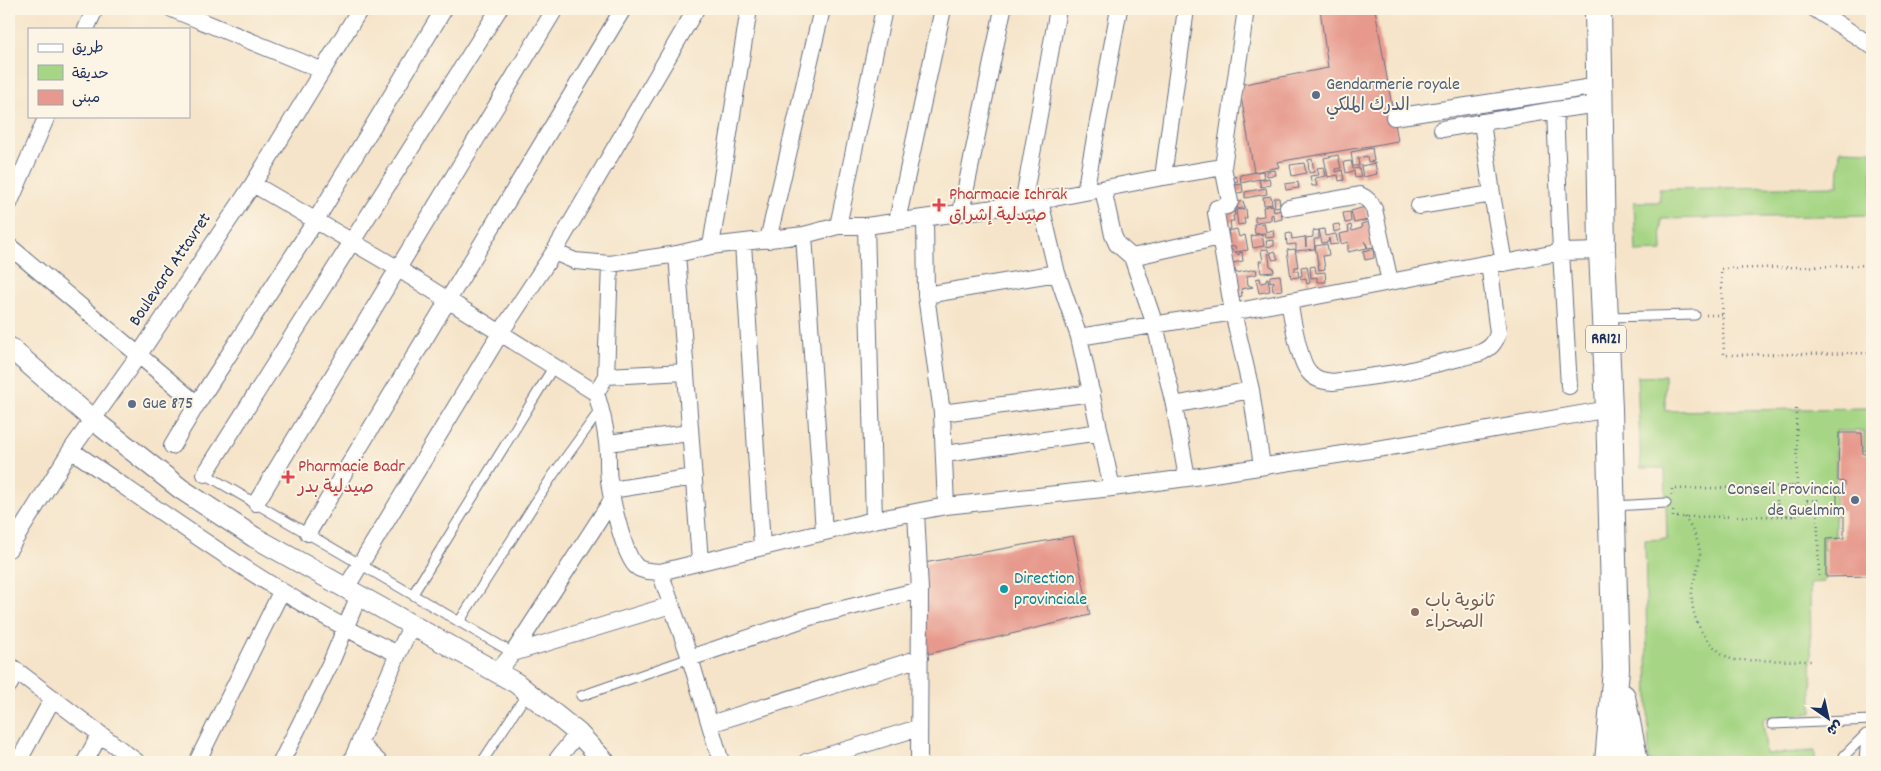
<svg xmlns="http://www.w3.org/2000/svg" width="1881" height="771" font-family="Dekko,'Playpen Sans Arabic',sans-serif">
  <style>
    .green { fill: #a6d685; stroke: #608272 }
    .building { fill: #e6998c }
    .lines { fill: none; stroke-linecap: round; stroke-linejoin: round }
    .service-casing { stroke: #676e83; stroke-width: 11 }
    .minor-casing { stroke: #676e83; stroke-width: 18 }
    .tertiary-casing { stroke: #676e83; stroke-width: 22 }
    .primary-casing { stroke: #676e83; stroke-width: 28 }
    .path { stroke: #676e83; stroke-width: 2.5; stroke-dasharray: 1 4; stroke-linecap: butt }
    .service { stroke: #fff; stroke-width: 9 }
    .minor { stroke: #fff; stroke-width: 16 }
    .tertiary { stroke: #fff; stroke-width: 20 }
    .primary { stroke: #fff; stroke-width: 26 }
    .service-dot { fill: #5c6f8a; stroke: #fcf5e5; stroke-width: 2 }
    .health-dot { fill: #e0444e; stroke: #fcf5e5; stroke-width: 2 }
    .culture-dot { fill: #0f9aa8; stroke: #fcf5e5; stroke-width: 2 }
    .education-dot { fill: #8d6e63; stroke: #fcf5e5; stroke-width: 2 }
    .labels { text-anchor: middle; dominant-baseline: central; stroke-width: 4; stroke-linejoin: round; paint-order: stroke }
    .shield { fill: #fcf5e5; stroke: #5e6a86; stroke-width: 1 }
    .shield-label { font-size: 16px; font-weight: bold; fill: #1b2f5e }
    .service-label { font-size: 18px; fill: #4e5e75; stroke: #fcf5e5; text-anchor: start }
    .health-label { font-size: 18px; fill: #be3a42; stroke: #fcf5e5; text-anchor: start }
    .street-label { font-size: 18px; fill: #1b2f5e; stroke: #fcf5e5 }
    .culture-label { font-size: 18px; fill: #0d838f; stroke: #fcf5e5; text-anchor: start }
    .education-label { font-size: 18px; fill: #785e54; stroke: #fcf5e5; text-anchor: start }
  </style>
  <rect width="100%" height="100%" fill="#fcf5e5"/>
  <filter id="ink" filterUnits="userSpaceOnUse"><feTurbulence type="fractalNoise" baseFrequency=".02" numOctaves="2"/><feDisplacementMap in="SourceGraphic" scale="10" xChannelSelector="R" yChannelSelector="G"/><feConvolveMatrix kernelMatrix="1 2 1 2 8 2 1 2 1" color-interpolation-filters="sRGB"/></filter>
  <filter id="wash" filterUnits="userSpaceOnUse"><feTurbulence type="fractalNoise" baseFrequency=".0096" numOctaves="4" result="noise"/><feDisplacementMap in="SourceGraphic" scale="20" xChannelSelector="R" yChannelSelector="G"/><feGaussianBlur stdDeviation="1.12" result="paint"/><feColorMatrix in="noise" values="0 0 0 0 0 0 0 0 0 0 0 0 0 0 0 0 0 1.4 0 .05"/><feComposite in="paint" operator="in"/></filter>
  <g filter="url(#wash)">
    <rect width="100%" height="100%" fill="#f5e4c9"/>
    <path class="green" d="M1840,150L1872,151V215L1661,219L1662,251L1636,252L1634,202H1660L1659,189L1838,186Z
      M1665,376V411L1872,408V450L1864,451V431H1836L1835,537H1823L1824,582L1810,583L1812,713L1763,718L1766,754L1815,751V762H1649L1645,540L1667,539L1665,468H1641L1637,377Z"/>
    <g id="blocks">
      <path class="building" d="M1320,9H1375L1398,141L1277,162L1279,167L1254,172L1239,85L1328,68Z
        M1372,148L1374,161L1368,162L1367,156L1358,158L1359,166H1353L1351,152Z
        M1338,155L1341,168L1336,169V172L1342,170L1344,180L1339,181L1338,175L1328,177L1324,158Z
        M1312,159L1314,172L1309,173L1308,160Z
        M1351,161L1353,169L1359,168L1361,177L1355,178L1354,171L1346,173L1344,162Z
        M1304,163L1306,173L1292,176L1290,165Z
        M1375,163L1377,174L1363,177L1361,166Z
        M1324,167L1326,176L1315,178L1317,186H1312L1310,176L1319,175L1317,168Z
        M1275,170L1276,175L1267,176V171Z
        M1263,171L1264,178L1241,183L1240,175Z
        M1236,176L1238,181L1234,182L1235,185L1242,184L1243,192L1233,194L1227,179Z
        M1269,178L1271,185L1261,187L1259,180Z
        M1298,182L1299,188L1286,190L1285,184Z
        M1266,188L1267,194L1245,198V192Z
        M1271,196L1272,204L1264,205L1263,197Z
        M1274,198H1279L1280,206L1275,207Z
        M1243,201L1245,207L1238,209L1236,203Z
        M1273,205L1274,212L1281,210L1282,219L1274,221L1273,214L1271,215V220L1255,222V217L1264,216L1263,207Z
        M1233,206L1235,215L1233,216L1234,221H1230L1231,229L1221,230L1219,212Z
        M1365,207L1368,220L1354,223L1351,211Z
        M1246,209L1247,218H1244L1245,224L1238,225L1236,210Z
        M1350,212L1351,222L1345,223L1343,213Z
        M1369,222L1375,247L1368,248L1365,241L1367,248L1348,252V242L1341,244L1339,234L1349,232L1348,226L1351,225L1352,231L1362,228L1361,224Z
        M1264,223L1266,232L1273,230L1274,237L1266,238L1265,233L1255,234L1254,224Z
        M1339,224L1341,230L1334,232L1333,225Z
        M1237,229L1239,237L1245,235L1248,250L1236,252L1235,246L1224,248L1222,236L1229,235L1228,231Z
        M1324,229L1325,236L1336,234L1338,244L1330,245L1329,238L1328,242L1322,243L1319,230Z
        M1319,230V239H1314L1315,249L1296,251V244L1287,245L1286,234L1291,233L1292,239L1305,237L1306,247V238L1313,237V231Z
        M1262,234L1264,246L1253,248L1251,236Z
        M1274,240V246L1267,247L1266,241Z
        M1327,244L1329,255L1323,256L1325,269L1319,270L1315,246Z
        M1225,249H1231L1239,255V253L1242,252L1243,261L1233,263Z
        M1268,249L1270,266L1273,267L1274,272L1261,273L1259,261H1263L1261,250Z
        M1295,249L1298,267H1295V271H1298L1299,277L1291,278L1287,250Z
        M1373,249L1374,258L1365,260L1363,251Z
        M1275,251L1278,259L1273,260L1270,253Z
        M1307,266L1310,283L1307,284L1306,278L1301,279L1300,276H1302L1301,267Z
        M1315,266L1316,273L1325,272L1326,282H1317V277L1311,278L1310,267Z
        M1235,269L1236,273L1256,269L1257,274L1247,276L1248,285L1253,287L1241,289L1242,296L1233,298L1228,270Z
        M1280,275L1282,290L1273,291L1272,284L1274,283V281L1270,282V276Z
        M1260,278L1261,283L1266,282V279L1268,278L1270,291L1259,293L1256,279Z
        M1839,433H1862L1863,454H1872V576L1826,577V539L1844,538V511L1837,510V489H1844V482L1838,481Z
        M1073,536L1090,615L924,655V563Z"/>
    </g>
  </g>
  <g filter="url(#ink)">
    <use href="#blocks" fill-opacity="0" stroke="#676e83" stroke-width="1"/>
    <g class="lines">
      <g class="service-casing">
        <path id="service" d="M1608,317L1695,315
          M205,474L513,653
          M1614,506L1666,503
          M413,594L554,366
          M459,622L553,475L601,409
          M581,696L690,658
          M1772,724L1872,720
          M482,762L528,692
          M1845,762L1844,756L1866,734L1864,762"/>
      </g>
      <g class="minor-casing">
        <path id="minor" d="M172,9L321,70
          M1246,9L1223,167L1230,202L1227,206L1217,208L1216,213L1233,312L1251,390L1262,466
          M1815,9L1872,46
          M86,29L95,9
          M1555,110L1561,252L1569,386
          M1394,117L1599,86
          M1482,122L1492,194L1504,263
          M1442,129L1555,110L1600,104
          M1163,177L1186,9
          M253,184L397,268L596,393C601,409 605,425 607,442C609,455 607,468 609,480C611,498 624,557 637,567C643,572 652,571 660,572L874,520L946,506L1112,488L1187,478L1396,446L1609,409
          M1103,189L1113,235L1117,244L1132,257L1155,325L1174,405L1187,478
          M1085,192L1119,9
          M1040,201L1057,273L1079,337L1112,488
          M9,204L47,116
          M1023,204L1058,9
          M1419,206L1492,194
          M1288,208L1360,195C1367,198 1371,202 1374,209L1390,282
          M961,212L1003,9
          M925,218L926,295L942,413L946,506
          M897,221L943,9
          M838,226L884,9
          M866,226L874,520
          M804,235L824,532
          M768,240L822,9
          M743,243L762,546
          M9,246L197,404
          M711,246L749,9
          M554,252L575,261L610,264L677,254L711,246L804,235L838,226H866L1023,204L1163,177L1223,167
          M677,254L700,561
          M1132,257L1220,237
          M926,295L1057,273
          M1289,301C1292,317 1299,362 1309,372C1315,380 1324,381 1333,382L1403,372L1480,353C1490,348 1495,344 1498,333L1489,263
          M1079,337L1233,312L1489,263H1504L1561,252L1602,251
          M606,376L686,372
          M596,393L606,376L610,264
          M1174,405L1251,390
          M942,413L1092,393
          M607,443L690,433
          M172,446L197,404L316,220L444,9
          M71,450C177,522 281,600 398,654L351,762
          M945,454L1100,432
          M205,474L499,9
          M611,490L694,477
          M256,503L555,9
          M916,512L920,590L919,762
          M308,533L623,9
          M9,549L71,450L138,356L253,184L360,9
          M660,572L690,658L721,762
          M346,588L501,332L554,252L696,9
          M513,653L612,500
          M398,654L412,624
          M690,658L810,617L920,590
          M9,665L137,762
          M497,672L513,653L671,605
          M9,685L17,671
          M710,724L920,658
          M360,744L379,762
          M18,762L53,698
          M85,762L100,734
          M197,762L281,592
          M281,762L332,660L359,595
          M555,762L578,733
          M806,762L918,728"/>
      </g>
      <g class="tertiary-casing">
        <path id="tertiary" d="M9,347L92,419L181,489L254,537L516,683L578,733L605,762"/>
      </g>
      <g class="primary-casing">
        <path id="primary" d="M1598,9L1602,251L1609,409L1616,669L1608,762
          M1622,697L1635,762"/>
      </g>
      <path class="path" d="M1872,265L1721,269L1724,355L1872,353
        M1706,315H1722
        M1796,409L1797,486
        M1777 501a15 15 0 1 1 30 0a15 15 0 1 1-30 0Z
        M1672,495V489L1794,486
        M1807,501L1817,500L1819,577
        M1673,511V517L1793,516
        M1685,517C1691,528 1701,543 1700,557C1699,568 1693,579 1692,591C1690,620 1706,647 1733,660L1811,661"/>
      <use href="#service" class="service"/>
      <use href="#minor" class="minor"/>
      <use href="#tertiary" class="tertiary"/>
      <use href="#primary" class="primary"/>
    </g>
  </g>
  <g class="service-dot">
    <circle cx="1316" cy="95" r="5"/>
    <circle cx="132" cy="404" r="5"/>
    <circle cx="1855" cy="500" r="5"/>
  </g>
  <g class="health-dot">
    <path d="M936.5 197.5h5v5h5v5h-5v5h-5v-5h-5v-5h5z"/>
    <path d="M285.5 469.5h5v5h5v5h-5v5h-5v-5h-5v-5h5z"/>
  </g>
  <circle class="culture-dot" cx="1004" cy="589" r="5"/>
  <circle class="education-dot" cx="1415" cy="612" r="5"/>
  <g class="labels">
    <rect class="shield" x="1586" y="325.5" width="40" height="27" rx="4"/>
    <g class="shield-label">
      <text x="1606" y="339">RR121</text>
    </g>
    <g class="service-label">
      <text x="1326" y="85">Gendarmerie royale<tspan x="1326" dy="21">الدرك الملكي</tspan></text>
      <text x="142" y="404">Gue 875</text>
      <text x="1845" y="490" text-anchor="end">Conseil Provincial<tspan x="1845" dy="21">de Guelmim</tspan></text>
    </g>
    <g class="health-label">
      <text x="949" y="195">Pharmacie Ichrak<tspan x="949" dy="21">صيدلية إشراق</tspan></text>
      <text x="298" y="467">Pharmacie Badr<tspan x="298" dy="21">صيدلية بدر</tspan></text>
    </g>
    <g class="street-label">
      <text transform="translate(171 270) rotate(-56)">Boulevard Attavret</text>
    </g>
    <g class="culture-label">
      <text x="1014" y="579">Direction<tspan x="1014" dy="21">provinciale</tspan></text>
    </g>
    <g class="education-label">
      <text x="1425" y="602">ثانوية باب<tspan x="1425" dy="21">الصحراء</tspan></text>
    </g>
  </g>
  <rect width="1881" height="771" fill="none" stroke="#fcf5e5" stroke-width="30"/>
  <rect x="28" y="28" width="162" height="90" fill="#fcf5e5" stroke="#a2a6af"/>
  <rect x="38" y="44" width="25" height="8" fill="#ffffff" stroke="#a2a6af"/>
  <text x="72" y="52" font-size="15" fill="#1b2f5e">طريق</text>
  <rect x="38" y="65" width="25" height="15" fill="#a6d685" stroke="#a2a6af"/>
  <text x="72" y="78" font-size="15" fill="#1b2f5e">حديقة</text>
  <rect x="38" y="90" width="25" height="15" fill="#e6998c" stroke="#a2a6af"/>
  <text x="72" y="102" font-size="15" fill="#1b2f5e">مبنى</text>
  <g transform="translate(1828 718) rotate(146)" stroke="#fcf5e5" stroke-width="4" paint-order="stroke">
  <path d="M0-4L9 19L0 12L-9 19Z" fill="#1b2f5e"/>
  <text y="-8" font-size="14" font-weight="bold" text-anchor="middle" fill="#1b2f5e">ش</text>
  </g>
</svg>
